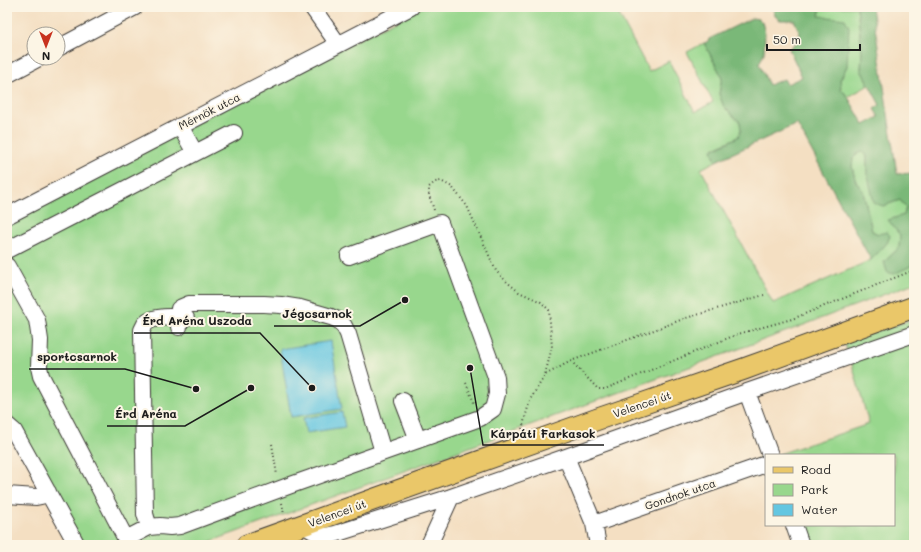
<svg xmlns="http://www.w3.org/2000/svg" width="921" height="552" font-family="Mali,sans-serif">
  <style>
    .green { fill: #98d78d; stroke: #5a7a54 }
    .forest { fill: #7ab878; stroke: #4b6a4a }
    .water { fill: #63c6e1; stroke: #40717e }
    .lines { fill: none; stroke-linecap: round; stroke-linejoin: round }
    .minor-casing { stroke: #3c3935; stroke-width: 18 }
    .major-casing { stroke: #3c3935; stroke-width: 23 }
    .path { stroke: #3c3935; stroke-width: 2; stroke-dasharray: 1 3; stroke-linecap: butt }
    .minor { stroke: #fff; stroke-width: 16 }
    .major { stroke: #eac769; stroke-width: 21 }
    .labels { text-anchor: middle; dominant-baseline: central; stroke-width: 4; stroke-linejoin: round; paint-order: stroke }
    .street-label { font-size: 11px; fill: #1c1c1c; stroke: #fcf5e5 }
    .leader { fill: none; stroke: #1c1c1c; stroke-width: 1.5 }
    .callout-dot { fill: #1c1c1c; stroke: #fcf5e5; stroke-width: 1.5 }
    .callout-label { font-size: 12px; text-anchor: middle; font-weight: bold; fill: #1c1c1c; stroke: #fcf5e5; stroke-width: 4; stroke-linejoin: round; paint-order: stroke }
  </style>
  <rect width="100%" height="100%" fill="#fcf5e5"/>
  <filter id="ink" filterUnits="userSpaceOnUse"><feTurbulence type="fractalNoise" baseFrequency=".025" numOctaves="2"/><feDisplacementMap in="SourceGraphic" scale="8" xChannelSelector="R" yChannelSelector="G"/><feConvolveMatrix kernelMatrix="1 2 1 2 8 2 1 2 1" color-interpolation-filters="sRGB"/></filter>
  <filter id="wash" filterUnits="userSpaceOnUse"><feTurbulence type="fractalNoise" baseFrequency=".012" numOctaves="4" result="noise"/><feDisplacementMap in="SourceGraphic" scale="16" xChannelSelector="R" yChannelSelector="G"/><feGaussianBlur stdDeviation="0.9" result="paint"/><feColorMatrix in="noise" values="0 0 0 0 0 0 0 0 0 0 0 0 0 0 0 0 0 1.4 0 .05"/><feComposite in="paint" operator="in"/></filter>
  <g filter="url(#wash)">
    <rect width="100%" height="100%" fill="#f4dfc2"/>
    <path class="green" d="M423,7H615L649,71L669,61L695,112L713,102L687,52L704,43L722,77L719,94L724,107L740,122L741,130L738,137L712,149L716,161L701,169L773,303L871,260L887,243L890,236L878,234L872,231L863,191L856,182L852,167L853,158L861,151L867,156V172L883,206L900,200L906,207L904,215L889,220L900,235L899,248L884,262L911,266L914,258V283L788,331L201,545H83L7,409V221L291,73Z
      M821,7H857L862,52L861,70L869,85L848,97L841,89L840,80L847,66L819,16Z
      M914,319V545H811L804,525H894V455H780L779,454L869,424L852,364L844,342Z"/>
    <path class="forest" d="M776,7H821L819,16L845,19L849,27L847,66L840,80L841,89L848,97L864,125L879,117L874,109L880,105L861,70L862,52L857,7H872L897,174L914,173V258L911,266L894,274L887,272L884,262L899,248L900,235L888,220L904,215L906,207L900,200L883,206L874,203L867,172V156L861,151L853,158L852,167L856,182L863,191L872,231L878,234L887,232L890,236L887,243L871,260L797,124L716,161L712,150L738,137L741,130L740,122L724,107L719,94L722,77L704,43L707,42L709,39L752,18L759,19L762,22L765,33L764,53L759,64L769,85L784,79L787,84L802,77L789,49L798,41L800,33L794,20H780L775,16L773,9Z"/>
    <path class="water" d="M331,341L342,409L291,417L280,349Z
      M342,412L345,427L306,433L303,418Z"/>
  </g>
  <g filter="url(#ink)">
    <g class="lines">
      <g class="minor-casing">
        <path id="minor" d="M312,7L338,44
          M58,48L135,7
          M7,75L39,58
          M180,126L195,153
          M7,216L411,7
          M7,250L234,133
          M7,266L37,320L40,340L39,367L41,376L129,545
          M179,327V309L182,307L189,304H264L281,305L300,308L331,317L338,320L344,326L348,334L383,452
          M747,392L770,455
          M403,401L418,440
          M7,425L14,431L77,545
          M566,457L594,524L598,545
          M7,495L36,497L41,496L48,492
          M594,524L766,464
          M303,525L318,534L325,536L335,534L451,497L566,457L747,392L914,334
          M794,525L801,545
          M149,527L145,514L142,330C143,328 144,326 145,324C154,315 174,317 186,318
          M126,539L149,527L160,526L170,527L180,526L291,485L418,440L480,418L493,409L497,394L496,377L440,223L349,256
          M429,545L451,497"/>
      </g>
      <g class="major-casing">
        <path id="major" d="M247,545L598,419L744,369L914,307"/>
      </g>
      <path class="path" d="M434,210L429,195V187L435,182L441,181L452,187L467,206L496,271L507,282L519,292L541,302L549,310L552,347L545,375
        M571,361L598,389H605L738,334L792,319L914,270
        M466,383L475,405
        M522,429L530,400L545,375L571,361L686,318L764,295
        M272,444L277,475
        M282,503L284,514"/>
      <use href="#minor" class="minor"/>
      <use href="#major" class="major"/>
    </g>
  </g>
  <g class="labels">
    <g class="street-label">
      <text transform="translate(209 111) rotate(-27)">Mérnök utca</text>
      <text transform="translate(642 404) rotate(-19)">Velencei út</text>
      <text transform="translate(680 494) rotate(-19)">Gondnok utca</text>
      <text transform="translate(337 513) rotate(-20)">Velencei út</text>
    </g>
  </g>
  <path class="leader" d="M405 300L360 326H274M312 388L260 333H134M196 389L125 369H29M251 388L185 426H107M470 368L483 445H604"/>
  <g class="callout-dot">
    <circle cx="405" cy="300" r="4"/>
    <circle cx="312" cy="388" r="4"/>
    <circle cx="196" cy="389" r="4"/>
    <circle cx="251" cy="388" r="4"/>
    <circle cx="470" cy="368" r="4"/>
  </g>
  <g class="callout-label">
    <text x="317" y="318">Jégcsarnok</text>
    <text x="197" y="325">Érd Aréna Uszoda</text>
    <text x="77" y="361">sportcsarnok</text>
    <text x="146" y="418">Érd Aréna</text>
    <text x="543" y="438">Kárpáti Farkasok</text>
  </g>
  <rect width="921" height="552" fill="none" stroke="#fcf5e5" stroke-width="24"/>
  <rect x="765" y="454" width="130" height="72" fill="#fcf5e5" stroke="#a29e95"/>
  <rect x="773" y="467" width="20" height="6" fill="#eac769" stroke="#a29e95"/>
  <text x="801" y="474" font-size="12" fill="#1c1c1c">Road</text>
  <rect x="773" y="484" width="20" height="12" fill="#98d78d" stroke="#a29e95"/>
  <text x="801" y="494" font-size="12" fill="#1c1c1c">Park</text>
  <rect x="773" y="504" width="20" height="12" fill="#63c6e1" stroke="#a29e95"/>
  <text x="801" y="514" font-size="12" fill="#1c1c1c">Water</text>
  <g transform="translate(46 46) rotate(180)"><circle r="19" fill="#fcf5e5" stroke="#a29e95"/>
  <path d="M0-3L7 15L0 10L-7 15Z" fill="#c8321e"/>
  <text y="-6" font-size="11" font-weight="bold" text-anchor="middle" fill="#1c1c1c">N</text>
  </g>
  <path d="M767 44v6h93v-6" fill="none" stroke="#1c1c1c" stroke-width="2"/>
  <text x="773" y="44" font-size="12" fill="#1c1c1c" stroke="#fcf5e5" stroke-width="3" paint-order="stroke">50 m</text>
</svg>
